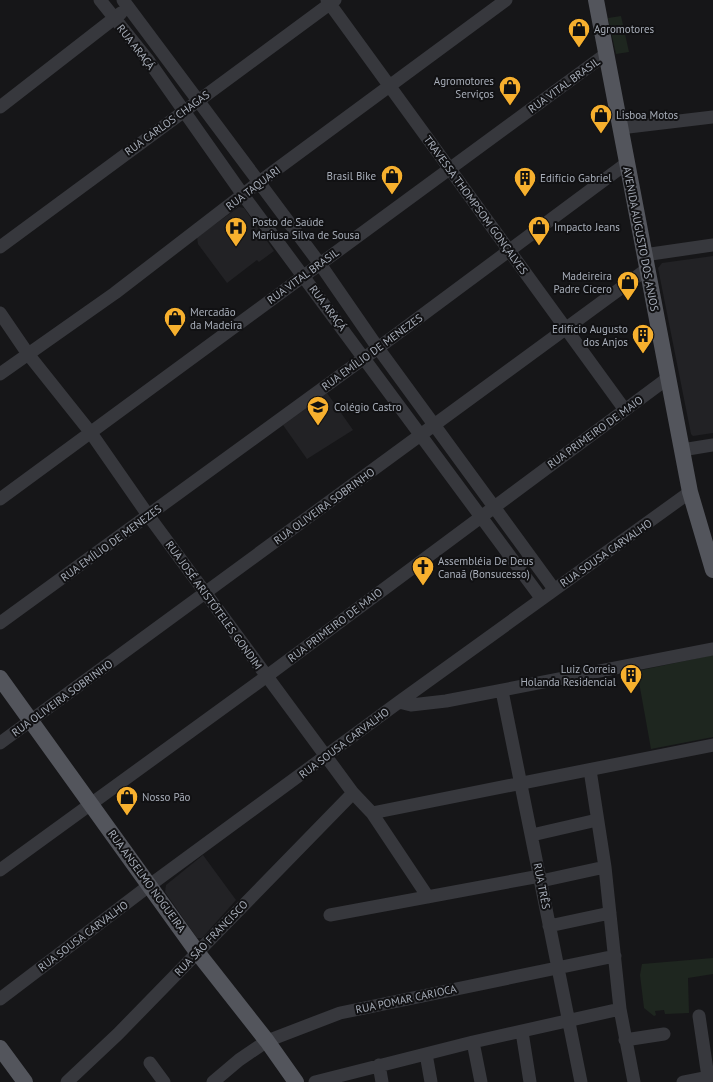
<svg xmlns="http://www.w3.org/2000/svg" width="713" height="1082" font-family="'PT Sans',sans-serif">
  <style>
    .built { fill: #222225 }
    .green { fill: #1e261f }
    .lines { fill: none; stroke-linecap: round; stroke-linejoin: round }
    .minor { stroke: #37383d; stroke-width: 13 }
    .major { stroke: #53555c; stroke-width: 16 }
    .labels { text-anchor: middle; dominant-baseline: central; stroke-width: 4; stroke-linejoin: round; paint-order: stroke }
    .poi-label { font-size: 11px; fill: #a7adb8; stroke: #111113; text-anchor: start }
    .street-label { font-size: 11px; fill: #a7adb8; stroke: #111113 }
  </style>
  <rect width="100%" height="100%" fill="#161618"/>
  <path class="built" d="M239,207L244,208L274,251L259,262L257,260L227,283L198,244L197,237Z
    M713,256V433L693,436L691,434L658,268L662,263Z
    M327,393L353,430L307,459L283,425Z
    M203,855L236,900L202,938H197L165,892L166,885Z"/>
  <path class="green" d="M621,16L629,52L616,54L608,18Z
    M713,655V737L651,749L637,671Z
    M713,958V974L688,978L689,1013L665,1014L664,1010L655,1011L656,1015L654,1016L644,1008L640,975L642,964Z"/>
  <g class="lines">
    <path class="minor" d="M100,0L148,60L243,195L541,598
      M123,0L320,264L378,348L554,589
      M327,0L625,410
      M0,107L121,13
      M620,128L713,117
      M0,247L335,0
      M644,255L713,245
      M0,313L28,354L91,433L148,515L294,713L353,793L372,813L428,897
      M0,374L115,293L258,183L506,0
      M682,450L713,445
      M0,499L606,54
      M0,623L378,348L627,163
      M502,691L581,1082
      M399,702L411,705L446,701L713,649
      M0,743L647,269
      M590,770L605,867L620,1009L634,1082
      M372,813L713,745
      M532,835L597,820
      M0,870L267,676L668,378
      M541,881L605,867
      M330,915L540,876
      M549,926L610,913
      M0,999L150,885L399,702L690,492
      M699,1016L708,1077
      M522,1032L530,1082
      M625,1040L664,1034
      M473,1042L481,1082
      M426,1054L431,1082
      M150,1063L164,1082
      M379,1065L382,1082
      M67,1082L118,1034L353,793
      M213,1082L239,1060L267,1041L340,1013L615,956
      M315,1082L473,1042L620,1009
      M683,1082L713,1076"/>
    <path class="major" d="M596,0L690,492L713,570
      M0,678L197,952L267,1041L296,1082
      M0,1048L25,1082"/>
  </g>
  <defs>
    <g id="shop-pin" transform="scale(1.15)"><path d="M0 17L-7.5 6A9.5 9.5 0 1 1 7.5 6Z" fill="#f7b02e" stroke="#111113"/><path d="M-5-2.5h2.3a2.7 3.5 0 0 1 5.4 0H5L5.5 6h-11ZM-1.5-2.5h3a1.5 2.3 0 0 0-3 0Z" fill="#111"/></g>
    <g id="building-pin" transform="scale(1.15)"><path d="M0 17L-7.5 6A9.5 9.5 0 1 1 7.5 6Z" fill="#f7b02e" stroke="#111113"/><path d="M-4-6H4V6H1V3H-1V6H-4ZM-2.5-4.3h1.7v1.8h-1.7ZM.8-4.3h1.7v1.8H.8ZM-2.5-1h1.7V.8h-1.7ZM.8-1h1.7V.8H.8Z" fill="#111"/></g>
    <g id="hospital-pin" transform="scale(1.15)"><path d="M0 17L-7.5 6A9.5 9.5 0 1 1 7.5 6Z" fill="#f7b02e" stroke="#111113"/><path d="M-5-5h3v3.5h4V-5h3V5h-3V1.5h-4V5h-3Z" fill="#111"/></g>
    <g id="school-pin" transform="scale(1.15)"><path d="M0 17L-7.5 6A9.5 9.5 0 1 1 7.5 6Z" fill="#f7b02e" stroke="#111113"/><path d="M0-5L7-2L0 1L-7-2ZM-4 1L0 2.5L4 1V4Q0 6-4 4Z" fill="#111"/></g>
    <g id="church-pin" transform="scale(1.15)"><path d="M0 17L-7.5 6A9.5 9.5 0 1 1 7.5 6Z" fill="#f7b02e" stroke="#111113"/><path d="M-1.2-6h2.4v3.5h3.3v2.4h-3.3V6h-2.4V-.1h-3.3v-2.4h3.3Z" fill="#111"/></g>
  </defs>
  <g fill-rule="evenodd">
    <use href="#shop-pin" x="579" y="29"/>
    <use href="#shop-pin" x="510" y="87"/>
    <use href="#shop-pin" x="601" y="115"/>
    <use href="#shop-pin" x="392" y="176"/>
    <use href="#building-pin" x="525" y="178"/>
    <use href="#shop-pin" x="539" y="227"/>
    <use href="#hospital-pin" x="236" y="228"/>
    <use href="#shop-pin" x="628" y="282"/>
    <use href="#shop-pin" x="175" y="318"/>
    <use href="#building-pin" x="643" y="335"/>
    <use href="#school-pin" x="318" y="407"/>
    <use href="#church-pin" x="423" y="567"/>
    <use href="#building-pin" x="631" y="675"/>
    <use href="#shop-pin" x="127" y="797"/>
  </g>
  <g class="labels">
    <g class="poi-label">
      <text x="594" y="29">Agromotores</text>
      <text x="494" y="81" text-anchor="end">Agromotores<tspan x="494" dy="13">Serviços</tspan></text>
      <text x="616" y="115">Lisboa Motos</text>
      <text x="376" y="176" text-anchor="end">Brasil Bike</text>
      <text x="540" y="178">Edifício Gabriel</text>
      <text x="252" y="222">Posto de Saúde<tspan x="252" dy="13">Mariusa Silva de Sousa</tspan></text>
      <text x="554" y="227">Impacto Jeans</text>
      <text x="612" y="276" text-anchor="end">Madeireira<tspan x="612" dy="13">Padre Cícero</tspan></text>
      <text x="190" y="312">Mercadão<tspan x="190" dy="13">da Madeira</tspan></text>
      <text x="628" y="329" text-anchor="end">Edifício Augusto<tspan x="628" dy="13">dos Anjos</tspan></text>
      <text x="334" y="407">Colégio Castro</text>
      <text x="438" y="561">Assembléia De Deus<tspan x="438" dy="13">Canaã (Bonsucesso)</tspan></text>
      <text x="616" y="669" text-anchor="end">Luiz Correia<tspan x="616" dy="13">Holanda Residencial</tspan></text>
      <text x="142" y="797">Nosso Pão</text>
    </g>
    <g class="street-label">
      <text transform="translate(136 47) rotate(52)">RUA ARAÇÁ</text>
      <text transform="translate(564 85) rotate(-36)">RUA VITAL BRASIL</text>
      <text transform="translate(167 123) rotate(-36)">RUA CARLOS CHAGAS</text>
      <text transform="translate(253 188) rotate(-37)">RUA TAQUARI</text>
      <text transform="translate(476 205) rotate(54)">TRAVESSA THOMPSOM GONÇALVES</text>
      <text transform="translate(641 239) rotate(79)">AVENIDA AUGUSTO DOS ANJOS</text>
      <text transform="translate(303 276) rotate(-36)">RUA VITAL BRASIL</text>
      <text transform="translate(328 308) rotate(53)">RUA ARAÇÁ</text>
      <text transform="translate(372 352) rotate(-36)">RUA EMÍLIO DE MENEZES</text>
      <text transform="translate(595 432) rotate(-36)">RUA PRIMEIRO DE MAIO</text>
      <text transform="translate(324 506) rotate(-36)">RUA OLIVEIRA SOBRINHO</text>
      <text transform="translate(111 543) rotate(-36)">RUA EMÍLIO DE MENEZES</text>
      <text transform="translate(606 553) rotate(-35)">RUA SOUSA CARVALHO</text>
      <text transform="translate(214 605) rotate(54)">RUA JOSÉ ARISTÓTELES GONDIM</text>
      <text transform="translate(335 625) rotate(-37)">RUA PRIMEIRO DE MAIO</text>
      <text transform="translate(62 698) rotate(-36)">RUA OLIVEIRA SOBRINHO</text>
      <text transform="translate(344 743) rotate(-37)">RUA SOUSA CARVALHO</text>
      <text transform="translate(147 881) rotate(54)">RUA ANSELMO NOGUEIRA</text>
      <text transform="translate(542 886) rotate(79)">RUA TRÊS</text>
      <text transform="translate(83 936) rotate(-37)">RUA SOUSA CARVALHO</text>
      <text transform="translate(211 938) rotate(-46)">RUA SÃO FRANCISCO</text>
      <text transform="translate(406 999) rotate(-12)">RUA POMAR CARIOCA</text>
    </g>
  </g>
</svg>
